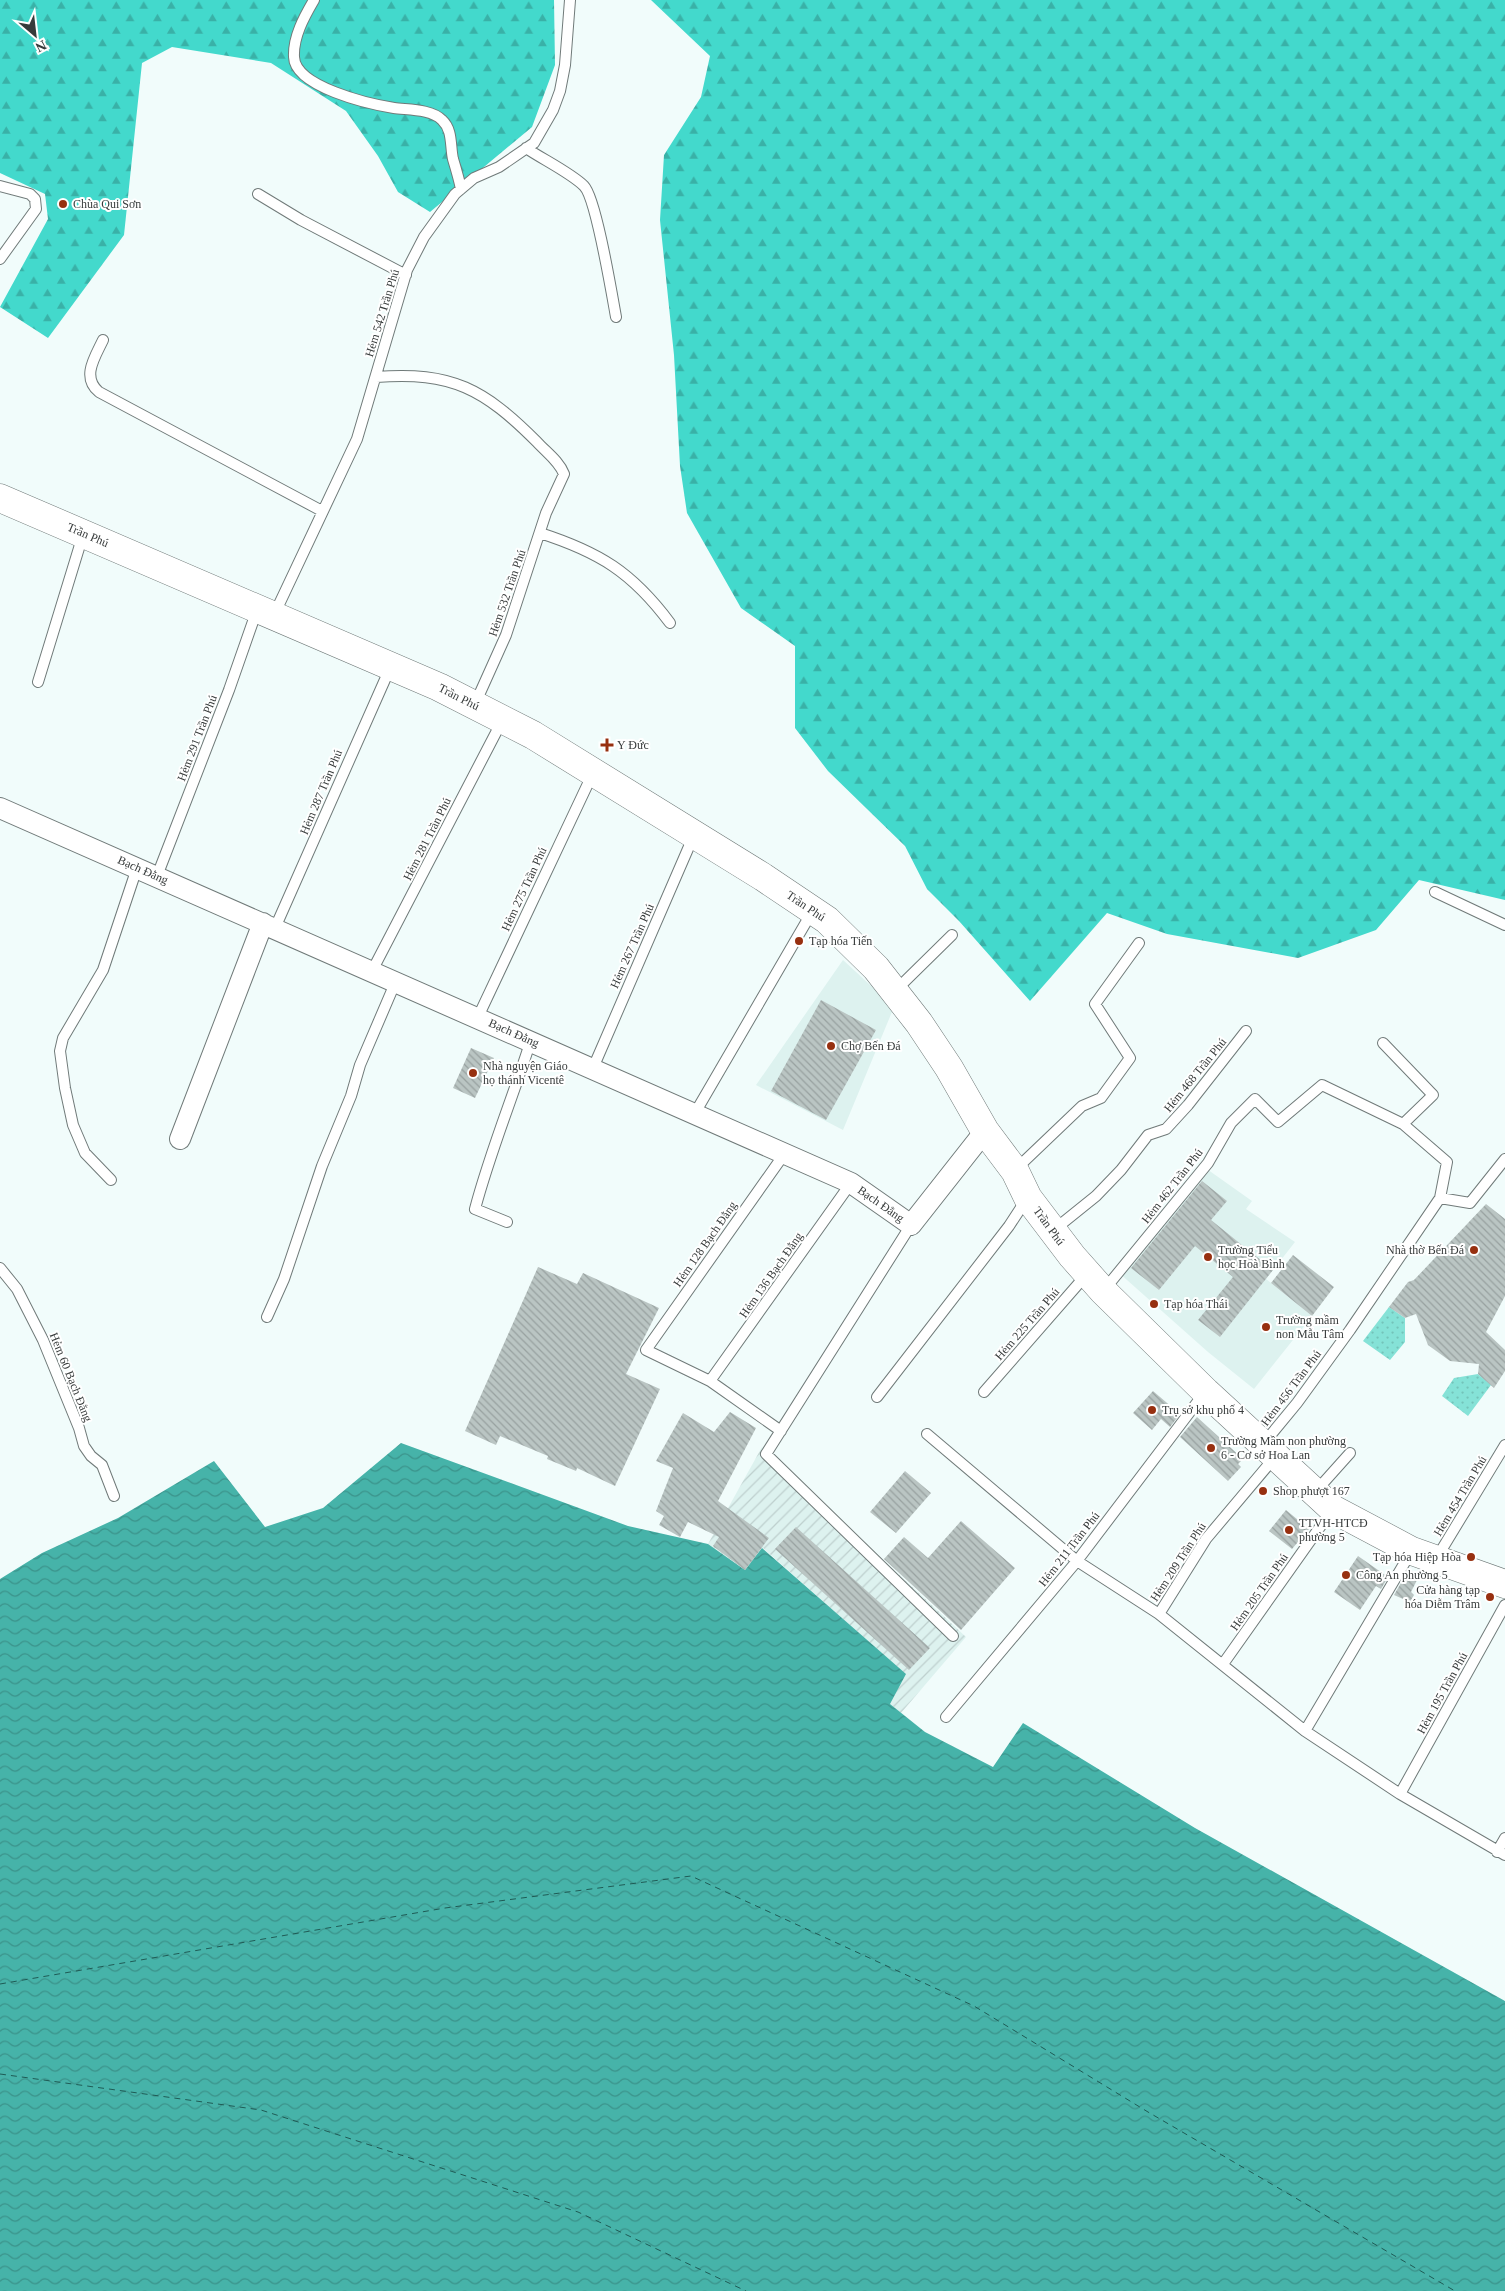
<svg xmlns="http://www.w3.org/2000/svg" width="1505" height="2291" font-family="Georgia,serif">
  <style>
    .built { fill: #ddf2ef }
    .industrial { fill: url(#industrial-furrows) }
    .grass { fill: url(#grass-dots) }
    .forest { fill: url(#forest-firs) }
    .water { fill: url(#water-waves) }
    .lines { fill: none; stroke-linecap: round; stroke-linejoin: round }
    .ferry { stroke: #1f5b55; stroke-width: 1; stroke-dasharray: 6 5; stroke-linecap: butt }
    .building { fill: url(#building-back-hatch) }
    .lane-casing { stroke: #707a79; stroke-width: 12 }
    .street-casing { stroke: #707a79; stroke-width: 22 }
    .primary-casing { stroke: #707a79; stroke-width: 29 }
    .lane { stroke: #fff; stroke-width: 10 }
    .street { stroke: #fff; stroke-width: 20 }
    .primary { stroke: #fff; stroke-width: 28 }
    .poi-dot { fill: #973010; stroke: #fff; stroke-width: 2 }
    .labels { text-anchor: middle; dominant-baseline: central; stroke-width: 4; stroke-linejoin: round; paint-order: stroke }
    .poi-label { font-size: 12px; fill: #373b3b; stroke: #fff; text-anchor: start }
    .street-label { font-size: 12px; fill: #373b3b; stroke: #fff }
  </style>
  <defs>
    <pattern id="industrial-furrows" width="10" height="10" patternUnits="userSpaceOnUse" patternTransform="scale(1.25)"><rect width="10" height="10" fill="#ddf2ef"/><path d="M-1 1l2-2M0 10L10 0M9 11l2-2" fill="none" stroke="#bed0ce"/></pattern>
    <pattern id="grass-dots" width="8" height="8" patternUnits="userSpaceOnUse" patternTransform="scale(1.25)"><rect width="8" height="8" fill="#85e2d7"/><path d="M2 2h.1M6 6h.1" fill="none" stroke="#73c3b9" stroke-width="1.8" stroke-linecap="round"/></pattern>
    <pattern id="forest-firs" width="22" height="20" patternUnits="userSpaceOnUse" patternTransform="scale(1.25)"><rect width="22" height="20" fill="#43d9cc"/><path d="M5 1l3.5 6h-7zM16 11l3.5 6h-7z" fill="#39b1a7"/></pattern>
    <pattern id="water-waves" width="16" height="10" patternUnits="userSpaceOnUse" patternTransform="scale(1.25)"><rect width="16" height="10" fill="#46b3a9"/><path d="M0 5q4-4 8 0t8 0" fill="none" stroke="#3b938b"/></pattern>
    <pattern id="building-back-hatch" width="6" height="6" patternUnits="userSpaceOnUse" patternTransform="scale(1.25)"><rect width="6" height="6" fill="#bac5c3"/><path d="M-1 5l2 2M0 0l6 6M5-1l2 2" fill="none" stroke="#98a1a0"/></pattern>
  </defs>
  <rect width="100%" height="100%" fill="#f1fcfb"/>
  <path class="built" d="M843,960L894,1007L843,1130L756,1085Z
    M1204,1167L1252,1201L1246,1209L1295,1242L1266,1279L1312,1316L1254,1389L1208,1352L1118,1272Z"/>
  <path class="industrial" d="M762,1447L966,1637L901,1713L890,1704L905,1674L763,1548L745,1570L708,1544Z"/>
  <path class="grass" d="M1389,1307L1405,1318V1342L1390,1360L1363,1341Z
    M1478,1374L1491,1385L1468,1416L1442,1396L1454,1378Z"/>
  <path class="forest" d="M0,0H554L555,65L532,127L430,212L398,192L378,156L346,111L271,63L172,47L142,63L124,235L48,338L0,307L48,219L45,194L0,173Z
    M651,0H1505V900L1419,880L1376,930L1298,958L1167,934L1107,913L1030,1001L959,921L927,889L905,846L828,771L795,728V646L741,608L687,513L680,466L674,355L660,220L664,155L701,97L710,56Z"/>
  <path class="water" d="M401,1443L628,1526L708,1544L745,1570L762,1548L906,1674L890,1704L925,1732L993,1767L1023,1723L1195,1828L1505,2001V2291H0V1579L42,1553L118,1518L214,1461L265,1527L323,1508Z"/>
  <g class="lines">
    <path class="ferry" d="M0,1984L445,1908L691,1876L974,2006L1148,2112L1455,2291
      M0,2074L261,2110L578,2212L746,2291"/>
  </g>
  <path class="building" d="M821,1000L876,1030L826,1120L771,1091Z
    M471,1048L494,1058L475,1098L453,1088Z
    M1202,1181L1227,1201L1211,1220L1273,1270L1220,1337L1198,1320L1233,1277L1195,1246L1159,1290L1131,1268Z
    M1486,1204L1505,1219V1296L1486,1332L1505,1350V1371L1494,1388L1478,1374L1479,1364L1450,1361L1428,1345L1416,1314L1405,1318L1389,1307L1408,1282L1414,1280Z
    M1293,1255L1334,1287L1312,1316L1271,1283Z
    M538,1267L577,1284L583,1273L659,1308L626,1374L660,1389L615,1486L577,1468L576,1471L547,1459L548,1456L500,1436L496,1445L465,1431Z
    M1153,1391L1180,1414L1170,1427L1161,1419L1152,1430L1133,1413Z
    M730,1412L756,1428L718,1501L769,1538L745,1570L713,1546L719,1537L688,1522L680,1537L659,1525L664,1516L656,1511L673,1468L656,1461L683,1413L714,1432Z
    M1197,1417L1243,1459L1238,1464L1241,1467L1228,1481L1180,1437Z
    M905,1471L931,1493L896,1533L870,1512Z
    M1286,1510L1309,1529L1292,1549L1269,1531Z
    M961,1521L1015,1568L961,1630L884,1559L904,1537L928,1558Z
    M796,1527L930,1648L909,1670L775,1549Z
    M1358,1556L1388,1577L1381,1589L1376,1586L1360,1610L1334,1592Z
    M1409,1569L1419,1576L1411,1592L1414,1595L1410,1602L1394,1595Z"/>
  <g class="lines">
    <g class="lane-casing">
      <path id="lane" d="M314,0C304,17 293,37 294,57C295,87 369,104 394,108C408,110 431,109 442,120C453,130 450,146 453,159C456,169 459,179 461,189
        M526,148C542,159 571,173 584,186C596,198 612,295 616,317
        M0,186L30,194L35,199L36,209L0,259
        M258,194L301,220L406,275
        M103,340C95,357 81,377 99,392L322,511
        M376,377C452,371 484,389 537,442C546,452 559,461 564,474L546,513L506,635L475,704
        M540,533C599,552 632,572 670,623
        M274,615L357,439L407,270L424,237L455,194L474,178L499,167L534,143L553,110L560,91L565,65L570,0
        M38,682L83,535
        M157,876L229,690L257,610
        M1435,892L1505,925
        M275,928L391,666
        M372,971L502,721
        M895,991L952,935
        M478,1017L593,773
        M1383,1043L1433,1095L1403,1124
        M593,1068L694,835
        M695,1113L812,912
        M1015,1170L1082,1106L1101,1098L1130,1058L1095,1004L1139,943
        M111,1180L85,1153L73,1125L65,1088L60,1051L63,1038L103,970L137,868
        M1440,1198L1470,1203L1505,1159
        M507,1222L475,1209C490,1152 513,1097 531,1040
        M911,1225L766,1454L953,1636
        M1055,1229L1096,1196L1121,1170L1148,1135L1166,1129L1188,1105L1246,1031
        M0,1268L17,1289L43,1340L79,1428L84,1446L91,1456L102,1465L114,1496
        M1104,1290L1208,1163L1231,1123L1255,1099L1278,1122L1322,1085L1403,1124L1447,1162L1440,1198L1350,1330L1297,1403L1264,1443
        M267,1317L284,1279L322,1166L351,1096L360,1065L396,981
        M710,1381L851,1183
        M984,1392L1087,1274
        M877,1397L1009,1226L1026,1200
        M781,1431L710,1381L646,1350L785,1153
        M927,1434L1077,1561L1159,1614L1305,1731L1400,1794L1505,1855
        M1316,1491L1350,1453
        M1436,1559L1505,1445
        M1159,1614L1206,1539L1275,1457
        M1223,1664L1332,1510
        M946,1717L1077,1561L1205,1392
        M1305,1731L1411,1552
        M1400,1794L1505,1605
        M1497,1852L1505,1838"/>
    </g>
    <g class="street-casing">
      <path id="street" d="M0,808L851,1183L911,1225L985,1131
        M180,1139L263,923"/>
    </g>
    <g class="primary-casing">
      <path id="primary" d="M0,498L439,687L533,735L763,877L827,920L876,968L919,1023L949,1068L985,1131L1015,1171L1028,1198L1072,1256L1103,1291L1206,1392L1333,1509L1412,1551L1505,1584"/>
    </g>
    <use href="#lane" class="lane"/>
    <use href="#street" class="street"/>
    <use href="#primary" class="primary"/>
  </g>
  <g class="poi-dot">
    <circle cx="63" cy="204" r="5"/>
    <path d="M604.5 737.5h5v5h5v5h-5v5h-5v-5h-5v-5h5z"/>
    <circle cx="799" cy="941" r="5"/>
    <circle cx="831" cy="1046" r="5"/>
    <circle cx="473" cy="1073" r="5"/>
    <circle cx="1474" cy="1250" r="5"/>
    <circle cx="1208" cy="1257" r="5"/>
    <circle cx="1154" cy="1304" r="5"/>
    <circle cx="1266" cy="1327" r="5"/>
    <circle cx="1152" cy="1410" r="5"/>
    <circle cx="1211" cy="1448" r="5"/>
    <circle cx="1263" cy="1491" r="5"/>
    <circle cx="1289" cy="1530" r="5"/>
    <circle cx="1471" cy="1557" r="5"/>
    <circle cx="1346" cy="1575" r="5"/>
    <circle cx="1490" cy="1597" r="5"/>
  </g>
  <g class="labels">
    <g class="poi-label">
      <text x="73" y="204">Chùa Qui Sơn</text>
      <text x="617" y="745">Y Đức</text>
      <text x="809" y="941">Tạp hóa Tiến</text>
      <text x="841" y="1046">Chợ Bến Đá</text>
      <text x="483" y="1066">Nhà nguyện Giáo<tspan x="483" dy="14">họ thánh Vicentê</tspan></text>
      <text x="1218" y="1250">Trường Tiểu<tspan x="1218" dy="14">học Hoà Bình</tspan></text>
      <text x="1464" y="1250" text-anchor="end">Nhà thờ Bến Đá</text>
      <text x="1164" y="1304">Tạp hóa Thái</text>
      <text x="1276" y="1320">Trường mầm<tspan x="1276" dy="14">non Mẫu Tâm</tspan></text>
      <text x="1162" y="1410">Trụ sở khu phố 4</text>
      <text x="1221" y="1441">Trường Mầm non phường<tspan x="1221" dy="14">6 - Cơ sở Hoa Lan</tspan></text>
      <text x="1273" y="1491">Shop phượt 167</text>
      <text x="1299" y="1523">TTVH-HTCĐ<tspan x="1299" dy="14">phường 5</tspan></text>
      <text x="1461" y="1557" text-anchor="end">Tạp hóa Hiệp Hòa</text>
      <text x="1356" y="1575">Công An phường 5</text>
      <text x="1480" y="1590" text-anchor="end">Cửa hàng tạp<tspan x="1480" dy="14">hóa Diễm Trâm</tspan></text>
    </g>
    <g class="street-label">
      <text transform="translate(382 313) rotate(-73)">Hẻm 542 Trần Phú</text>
      <text transform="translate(88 535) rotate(23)">Trần Phú</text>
      <text transform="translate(507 593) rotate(-71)">Hẻm 532 Trần Phú</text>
      <text transform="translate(459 697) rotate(27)">Trần Phú</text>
      <text transform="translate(197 738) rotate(-69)">Hẻm 291 Trần Phú</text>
      <text transform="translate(321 792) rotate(-67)">Hẻm 287 Trần Phú</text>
      <text transform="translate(427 839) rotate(-63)">Hẻm 281 Trần Phú</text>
      <text transform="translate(143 870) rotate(24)">Bạch Đằng</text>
      <text transform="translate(524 889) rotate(-65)">Hẻm 275 Trần Phú</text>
      <text transform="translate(806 906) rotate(34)">Trần Phú</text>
      <text transform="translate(632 946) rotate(-66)">Hẻm 267 Trần Phú</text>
      <text transform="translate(514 1033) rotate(24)">Bạch Đằng</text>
      <text transform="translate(1195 1075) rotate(-51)">Hẻm 468 Trần Phú</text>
      <text transform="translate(1172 1186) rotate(-52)">Hẻm 462 Trần Phú</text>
      <text transform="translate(881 1204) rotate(35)">Bạch Đằng</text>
      <text transform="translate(1049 1226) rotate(54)">Trần Phú</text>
      <text transform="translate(705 1244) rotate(-55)">Hẻm 128 Bạch Đằng</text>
      <text transform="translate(771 1275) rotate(-55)">Hẻm 136 Bạch Đằng</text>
      <text transform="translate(1027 1324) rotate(-49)">Hẻm 225 Trần Phú</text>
      <text transform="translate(71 1377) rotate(68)">Hẻm 60 Bạch Đằng</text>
      <text transform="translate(1291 1388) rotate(-53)">Hẻm 456 Trần Phú</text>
      <text transform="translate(1460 1496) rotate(-59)">Hẻm 454 Trần Phú</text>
      <text transform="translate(1069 1549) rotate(-52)">Hẻm 211 Trần Phú</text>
      <text transform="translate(1178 1562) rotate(-57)">Hẻm 209 Trần Phú</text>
      <text transform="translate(1259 1592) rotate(-55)">Hẻm 205 Trần Phú</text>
      <text transform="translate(1442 1693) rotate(-61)">Hẻm 195 Trần Phú</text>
    </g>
  </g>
  <g transform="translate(35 35) rotate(152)" stroke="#ffffff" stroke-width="4" paint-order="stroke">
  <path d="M0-4L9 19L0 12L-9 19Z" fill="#373b3b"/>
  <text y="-8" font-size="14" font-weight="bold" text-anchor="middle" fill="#373b3b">N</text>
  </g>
</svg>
